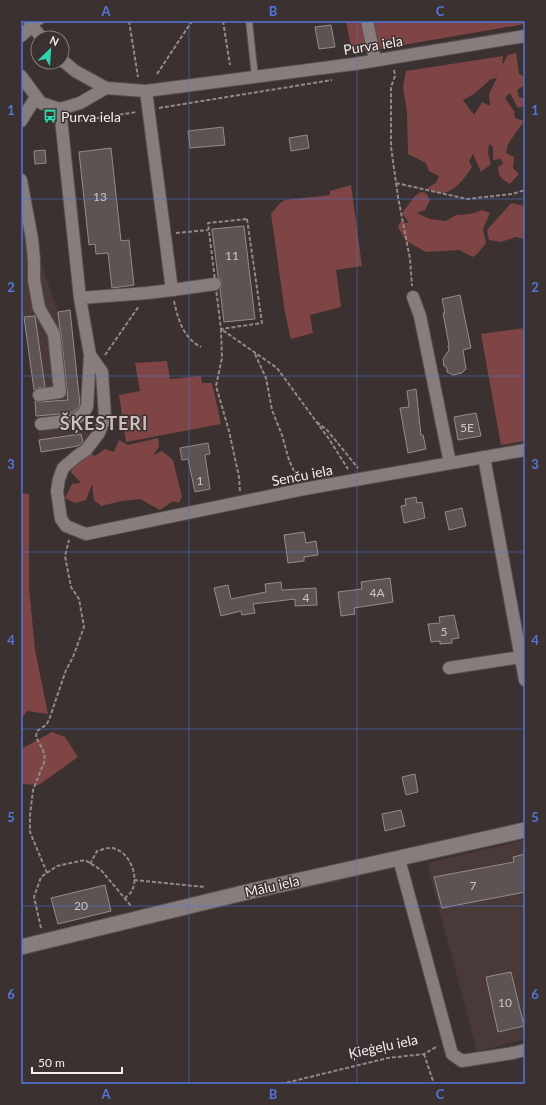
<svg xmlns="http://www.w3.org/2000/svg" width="546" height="1105" font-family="Lato,sans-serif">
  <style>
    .built { fill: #493938 }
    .green { fill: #7f4444; fill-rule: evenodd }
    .building { fill: #5d5353; stroke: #968b8a }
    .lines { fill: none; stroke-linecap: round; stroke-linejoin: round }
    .service-casing { stroke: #58504f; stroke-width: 8 }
    .minor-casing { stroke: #58504f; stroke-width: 14 }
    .tertiary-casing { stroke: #58504f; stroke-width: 17 }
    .path { stroke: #928a8a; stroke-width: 2; stroke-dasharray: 4 2; stroke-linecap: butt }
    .service { stroke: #887d7d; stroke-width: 6 }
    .minor { stroke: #887d7d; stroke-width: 12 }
    .tertiary { stroke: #887d7d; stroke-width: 15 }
    .grid { fill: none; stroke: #5276dd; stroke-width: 1; stroke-opacity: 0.55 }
    .labels { text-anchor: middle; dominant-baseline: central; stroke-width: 3; stroke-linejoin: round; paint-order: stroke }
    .number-label { font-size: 12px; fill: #cec6c6 }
    .street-label { font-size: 14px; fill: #f3eded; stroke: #3a3130 }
    .poi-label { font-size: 14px; fill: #f3eded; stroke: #3a3130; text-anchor: start }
    .district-label { font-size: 18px; font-weight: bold; letter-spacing: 1px; fill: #ccc1c0; stroke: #3a3130 }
    .neatline { fill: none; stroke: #5276dd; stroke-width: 1.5 }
    .grid-label { font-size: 13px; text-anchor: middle; font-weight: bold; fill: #5276dd }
  </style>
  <rect width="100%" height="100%" fill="#3a3130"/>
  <path class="built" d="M21,203L58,312L70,310L81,412L91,440L83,441V445L41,452L25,318L21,315Z
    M525,840V1039L477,1052L427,863Z"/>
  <path class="green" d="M346,21H362L369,50L352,52Z
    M373,21H525V24L380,49Z
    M516,53L519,74L525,77V85L517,90L519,97L525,99V106L518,108L510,93L505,98L514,111L515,118L524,121L508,144L506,153L514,157L513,168L519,174L510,184C502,180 498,176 498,167L503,164L501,159L493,160V147L489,144L488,153L491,164L481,172L473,154L469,161L472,167C462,182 447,203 427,188L436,183L439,176L429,171L426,163L408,154L407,112L403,87L406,71L503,56L502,65L508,55ZM497,78L489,94L490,106L482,102L474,115L463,100L474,94L491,79Z
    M351,185L362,266L336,270L341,307L310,315L313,333L291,339L285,313L271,214L280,203L285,200L330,195V191Z
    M421,192L426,193L430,200L425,210L417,213L430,219L446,221L456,215L471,214L482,210L490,213L483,229L486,243L478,253L473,257L459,250L426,252L406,241L398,227L400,222L409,223L402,213L415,196Z
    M511,203L525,206V239L516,237L501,242L489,240L487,230Z
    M525,328V441L501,445L481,334Z
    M167,361L170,379L201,376L202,383H212L221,424L126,442L119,395L140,391L135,363Z
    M158,438L159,447L153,455L162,451L173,460L182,497L179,503L173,501L160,510L140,499L122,501L101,506L94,500L92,484L86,500L75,503L65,498L72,484L81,483L71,472L77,461L89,453L95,456L105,449L114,452L119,440L128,445Z
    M21,493L29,494V587L35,650L48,714L27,711L21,719Z
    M52,732L65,737L78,757L39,785L21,784V749Z"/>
  <path class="building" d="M331,25L335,47L319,49L315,27Z
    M223,127L225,145L190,148L188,131Z
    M307,135L309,148L291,151L289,138Z
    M111,148L121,241L129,240L134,285L112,288L108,253L96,254L95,244L89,245L79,152Z
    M45,150L46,163L35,164L34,151Z
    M244,226L255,319L224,322L220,290L222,283L221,280L218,277L212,229Z
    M460,295L471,348L463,350L466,369L462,373L453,375L447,372V368L444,366L443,359L449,350L448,346L449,345L443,313H445L442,299Z
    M70,310L80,405L77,409L71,413L36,416L35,401L40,402L68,400L61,333L60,329L58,312Z
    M35,316L45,387L38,388L34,390L24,317Z
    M416,389L421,435H423L426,449L408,453L400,408L409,407L407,391Z
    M476,413L481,436L458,440L454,417Z
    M81,434L83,442L78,446L41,452L39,440Z
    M208,443L210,454L205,455L210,489L195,492L188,459L182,460L180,448Z
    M416,497L417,503L422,502L425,518L404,523L401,506L406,505L405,499Z
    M462,508L466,526L449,530L445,512Z
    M304,532L306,543L316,541L318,555L304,557V561L288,563L284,535Z
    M390,578L393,602L354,608L355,614L341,616L338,592L362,589L361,582Z
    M281,582L282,590L316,588L317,605L295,606V599L253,604L255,613L242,615L241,611L221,616L214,588L228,585L231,599L266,592L265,584Z
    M454,615L459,638L452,639V643L440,644V641L431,642L428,624L440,623L439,617Z
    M415,774L418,792L406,795L402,777Z
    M401,810L405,826L385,831L382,814Z
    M525,854V892L442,908L434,877L514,862L513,857Z
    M105,885L111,911L58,924L51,898Z
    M511,972L524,1026L498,1032L486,977Z"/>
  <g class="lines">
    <g class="service-casing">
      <path id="service" d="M249,21L255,77
        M32,26L41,21"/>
    </g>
    <g class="minor-casing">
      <path id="minor" d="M30,21L32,26L42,38
        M367,21L375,60
        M21,36L32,26
        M62,60L75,71L106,88L146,91L354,64L525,36
        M21,76L41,103L60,109L80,103L106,88
        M21,121L36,97
        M21,180L32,239L34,260V280L39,308L54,334L60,392L39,395
        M172,290L215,284
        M413,297L420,316L450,463
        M80,298L147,293L172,290L146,91
        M90,355L102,372L105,417L99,433L86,450L77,456L63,468L59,479L57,491L61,519L66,526L86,534L304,489L525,450
        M41,424L74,420L83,414L87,407L90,355L80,298L60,109
        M484,457L525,680
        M449,668L521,657
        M399,859L452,1054L462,1061L513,1053L525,1050"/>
    </g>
    <g class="tertiary-casing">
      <path id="tertiary" d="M21,947L247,892L525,830"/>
    </g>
    <path class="path" d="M129,21L138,77
      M223,21L230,65
      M394,70L395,76L391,87V147L398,197L410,259L412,286
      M157,74L192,21
      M159,108L332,80
      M72,122L137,112
      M396,183L467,199L512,194L525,190
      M247,219L262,323L221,329L208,223Z
      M176,233L208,230
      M174,301C178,319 183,338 201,347
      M255,354L266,378L272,410L282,435L289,460L297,478
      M105,355L139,306
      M317,422L327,430L358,468
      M240,491L239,477L229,431L216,386L222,358L221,329L277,368L329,439L348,469
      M90,864L97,851C101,850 106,848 109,848C128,847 141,877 131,892C130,894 127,896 125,898
      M47,873L30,832V815L33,790L45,760L43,750L36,737L37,731L46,725L49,720L66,670L73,657L84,627L79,599L71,587L65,556L69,540
      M134,880L205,887
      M41,928L34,897L41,877L57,866L85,860L101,870L132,907
      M424,1054L434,1084
      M281,1084L388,1058L424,1054L438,1046"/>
    <use href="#service" class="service"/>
    <use href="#minor" class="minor"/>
    <use href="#tertiary" class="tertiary"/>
  </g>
  <path class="grid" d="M189,21V1084M357,21V1084M21,199H525M21,376H525M21,552H525M21,729H525M21,906H525"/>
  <defs>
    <g id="bus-bare" transform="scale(1.08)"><path d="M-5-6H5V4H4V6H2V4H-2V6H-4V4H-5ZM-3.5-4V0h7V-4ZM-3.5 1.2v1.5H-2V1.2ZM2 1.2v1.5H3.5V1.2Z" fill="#2ed4ab" stroke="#3a3130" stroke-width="2.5" paint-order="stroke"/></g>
  </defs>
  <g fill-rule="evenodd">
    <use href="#bus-bare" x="50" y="116"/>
  </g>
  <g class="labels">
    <g class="number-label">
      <text x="100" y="196">13</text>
      <text x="232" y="255">11</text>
      <text x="467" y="427">5E</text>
      <text x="200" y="480">1</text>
      <text x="377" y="592">4A</text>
      <text x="306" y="597">4</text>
      <text x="444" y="631">5</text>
      <text x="473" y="885">7</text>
      <text x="81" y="905">20</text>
      <text x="505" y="1002">10</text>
    </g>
    <g class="street-label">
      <text transform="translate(373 45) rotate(-9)">Purva iela</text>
      <text transform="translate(302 475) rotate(-11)">Senču iela</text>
      <text transform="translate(272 886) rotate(-13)">Mālu iela</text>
      <text transform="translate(383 1046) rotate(-12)">Ķieģeļu iela</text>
    </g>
    <g class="poi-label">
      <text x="61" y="116">Purva iela</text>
    </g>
    <g class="district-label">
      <text x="104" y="423">ŠĶESTERI</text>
    </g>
  </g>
  <rect width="546" height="1105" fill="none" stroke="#3a3130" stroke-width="44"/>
  <g transform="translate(50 50) rotate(25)"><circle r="19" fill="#3a3130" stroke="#847c7c"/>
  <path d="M0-3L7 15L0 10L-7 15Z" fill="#2ed4ab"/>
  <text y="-6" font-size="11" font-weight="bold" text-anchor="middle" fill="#f3eded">N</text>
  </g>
  <path d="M32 1067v6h90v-6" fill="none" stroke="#f3eded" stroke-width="2"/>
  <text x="38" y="1067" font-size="12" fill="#f3eded" stroke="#3a3130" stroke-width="3" paint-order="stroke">50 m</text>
  <rect x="22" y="22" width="502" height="1061" class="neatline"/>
  <g class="grid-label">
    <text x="106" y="16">A</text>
    <text x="273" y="16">B</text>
    <text x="440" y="16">C</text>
    <text x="11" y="115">1</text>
    <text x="535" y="115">1</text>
    <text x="11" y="292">2</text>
    <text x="535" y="292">2</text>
    <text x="11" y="469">3</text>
    <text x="535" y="469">3</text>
    <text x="11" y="645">4</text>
    <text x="535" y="645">4</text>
    <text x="11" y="822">5</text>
    <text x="535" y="822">5</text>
    <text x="11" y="999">6</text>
    <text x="535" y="999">6</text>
    <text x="106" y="1099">A</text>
    <text x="273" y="1099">B</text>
    <text x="440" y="1099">C</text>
  </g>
</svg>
